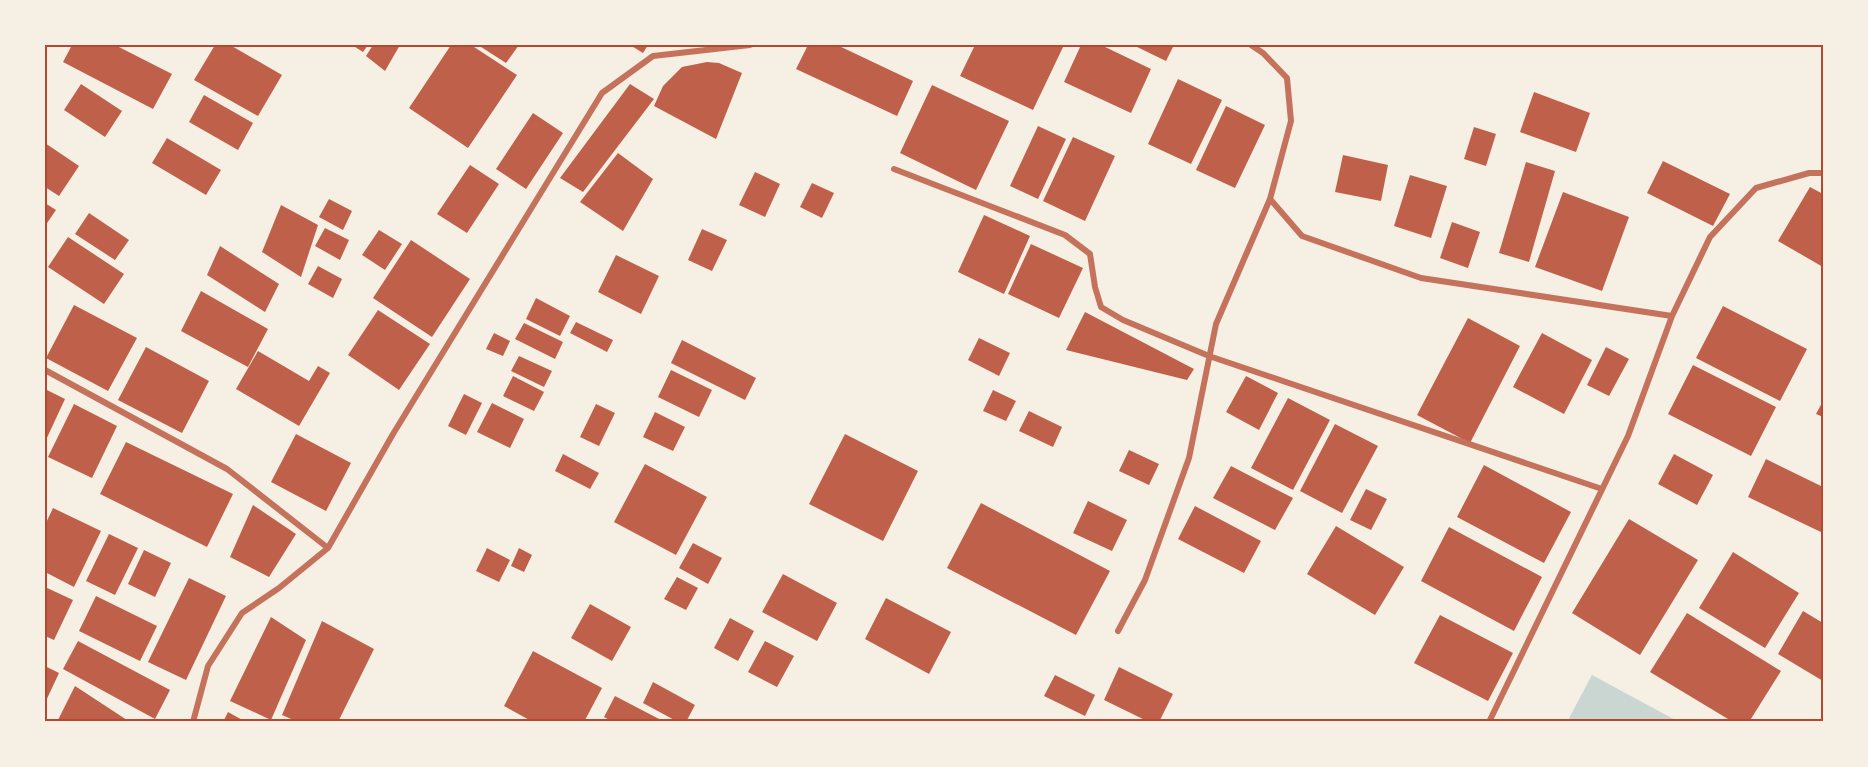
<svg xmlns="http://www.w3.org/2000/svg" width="1868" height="767" font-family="'PT Serif',serif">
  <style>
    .water { fill: #c9d6d2 }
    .building { fill: #bf614a }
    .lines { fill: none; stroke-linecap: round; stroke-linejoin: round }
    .minor { stroke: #c5725c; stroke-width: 6 }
    .neatline { fill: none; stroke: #b5482f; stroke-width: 2 }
  </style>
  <rect width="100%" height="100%" fill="#f6efe4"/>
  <path class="water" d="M1592,675L1679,722H1567Z"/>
  <path class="building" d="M72,45H115L172,74L153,109L63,62Z
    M215,45H230L282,75L258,116L194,80Z
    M352,45H368L363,52Z
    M373,45H400L385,71L366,56Z
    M451,45H471L517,75L468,148L409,108Z
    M478,45H519L506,63Z
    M630,45H648L643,53Z
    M808,45H837L913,81L897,116L796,69Z
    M975,45H1064L1033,110L960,76Z
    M1081,45H1101L1151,69L1131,113L1064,82Z
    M1133,45H1174L1166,61Z
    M707,62L719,63L742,73L716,139L654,106L663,86L682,67Z
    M1178,79L1222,100L1191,164L1148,144Z
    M81,84L122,111L105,137L64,110Z
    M630,84L654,99L583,192L560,178Z
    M932,85L1009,121L976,190L900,153Z
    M1534,92L1590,113L1576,152L1520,132Z
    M204,95L253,123L238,150L189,122Z
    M1226,106L1265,125L1235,188L1196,170Z
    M533,113L563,133L526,189L496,169Z
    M1038,126L1066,139L1038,199L1010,186Z
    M1474,127L1496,134L1486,166L1464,159Z
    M1073,137L1115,156L1085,221L1043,201Z
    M167,138L221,170L206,195L152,163Z
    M45,143L79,166L59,196L45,187Z
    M618,153L653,179L623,231L580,202Z
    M1343,155L1388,165L1381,201L1335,192Z
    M1663,161L1730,194L1713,226L1647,193Z
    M1526,162L1555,171L1529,262L1499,253Z
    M470,165L499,184L467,233L437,214Z
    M755,172L780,184L765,217L739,205Z
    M1410,175L1447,186L1431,238L1394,226Z
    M812,183L834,193L822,218L800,207Z
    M1810,187L1823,194V267L1778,241Z
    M1563,192L1629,217L1602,291L1535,267Z
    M329,199L352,211L343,230L319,217Z
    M45,203L56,210L45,226Z
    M281,205L318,225L301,277L262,252Z
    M89,213L129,240L115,260L75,234Z
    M984,215L1030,236L1004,294L958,272Z
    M1452,222L1480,232L1468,268L1440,258Z
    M325,228L349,240L340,260L315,246Z
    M702,229L727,240L712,271L688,260Z
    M379,230L402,244L385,270L362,255Z
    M68,237L124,274L104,304L48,267Z
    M411,240L470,279L432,337L373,298Z
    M1031,244L1083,268L1059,318L1008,294Z
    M220,246L279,284L265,312L207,275Z
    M616,255L659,276L641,314L598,292Z
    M318,266L342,279L333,298L308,284Z
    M201,291L268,329L248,367L181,331Z
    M536,298L570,316L560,336L526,319Z
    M74,305L137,338L108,391L46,358Z
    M1723,306L1807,349L1780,401L1696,358Z
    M378,310L430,344L399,390L348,355Z
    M1085,312L1194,369L1187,380L1066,350Z
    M1468,318L1520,346L1470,443L1417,415Z
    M576,322L613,340L607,352L570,333Z
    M524,323L563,342L555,359L515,339Z
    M494,333L510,341L503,356L486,349Z
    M1542,333L1592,360L1564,414L1513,387Z
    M979,338L1010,353L999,376L968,360Z
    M682,340L756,378L745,400L671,363Z
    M146,347L209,381L182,433L118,400Z
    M1606,347L1629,359L1609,396L1587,385Z
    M258,351L309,381L318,366L330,373L299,426L236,389Z
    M519,356L552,371L544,387L511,371Z
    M1693,365L1776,407L1751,456L1668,414Z
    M671,370L712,390L699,417L658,397Z
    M513,376L544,392L534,411L503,396Z
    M1246,376L1278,393L1259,430L1226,412Z
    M45,389L65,399L45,442Z
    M993,390L1016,401L1006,421L983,411Z
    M464,394L482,403L466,435L448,426Z
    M1288,398L1330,420L1293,490L1251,468Z
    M1823,401V417L1816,414Z
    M492,403L524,419L510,448L477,432Z
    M74,404L117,426L92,478L48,457Z
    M596,404L615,413L599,446L580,437Z
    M1029,411L1062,427L1053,447L1019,431Z
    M655,412L685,427L673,451L643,437Z
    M1335,424L1378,446L1342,513L1300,491Z
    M296,434L351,463L326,511L271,482Z
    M845,434L918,471L883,541L809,504Z
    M126,442L233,494L207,547L100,494Z
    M1129,450L1159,464L1149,485L1119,471Z
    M563,454L599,473L590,489L555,471Z
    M1674,454L1713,475L1697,505L1658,484Z
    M1766,459L1823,487V533L1748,497Z
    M645,464L707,497L676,555L614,522Z
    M1484,465L1571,512L1544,563L1457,517Z
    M1231,466L1293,498L1275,530L1213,498Z
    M1366,489L1387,499L1371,530L1350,520Z
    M1088,501L1127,520L1112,551L1073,533Z
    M981,503L1110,571L1076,635L947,568Z
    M253,505L296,534L269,577L230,557Z
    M1195,506L1261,541L1244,573L1178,539Z
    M53,508L101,531L74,587L45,572V525Z
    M1629,519L1698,560L1640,655L1572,613Z
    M1336,526L1404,567L1375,615L1307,574Z
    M1449,527L1542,577L1514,631L1421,581Z
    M109,534L138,548L115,595L86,581Z
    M693,543L722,558L708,584L679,568Z
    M487,548L510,560L499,582L476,571Z
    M519,548L532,555L524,572L511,566Z
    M144,550L171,563L155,597L128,584Z
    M1733,552L1799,593L1765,648L1699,608Z
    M783,574L837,603L817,641L762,612Z
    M677,577L698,588L686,610L664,599Z
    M189,578L226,596L186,680L148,662Z
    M45,587L73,600L54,640L45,636Z
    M96,596L157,626L140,661L79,631Z
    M886,598L951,632L929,674L865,639Z
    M590,604L631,627L612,661L571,638Z
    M1803,611L1823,623V681L1778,654Z
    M1687,613L1781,671L1749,722H1733L1650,672Z
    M1440,615L1513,653L1488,701L1414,663Z
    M271,617L306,640L271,720L230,701Z
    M730,618L754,631L738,661L714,648Z
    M322,621L374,649L338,722H298L282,715Z
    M78,641L170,690L155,719L63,669Z
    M765,641L794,656L777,687L748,672Z
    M533,651L602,688L584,722H533L504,706Z
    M45,666L59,673L45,703Z
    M1119,667L1173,694L1159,722H1149L1104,700Z
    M1055,675L1095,695L1085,716L1044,696Z
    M653,682L695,705L686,722H678L643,703Z
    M75,686L130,722H57Z
    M615,696L661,720L660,722H613L604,717Z
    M228,712L246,722H223Z"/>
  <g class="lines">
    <path class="minor" d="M894,169L1065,235L1090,254L1095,287L1101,307L1123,320L1209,356L1602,489
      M1270,199L1302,236L1421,278L1672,316
      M45,370L227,469L328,548
      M1118,631L1145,580L1189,458L1216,324L1270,199L1291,121L1287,78L1263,53L1251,45
      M193,722L208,666L242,613L279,588L328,548L393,434L602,93L653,56L750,45
      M1489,722L1628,436L1672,316L1710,237L1756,188L1809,173H1823"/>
  </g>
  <rect width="1868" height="767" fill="none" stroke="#f6efe4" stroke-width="93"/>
  <rect x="46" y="46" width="1776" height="674" class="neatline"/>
</svg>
